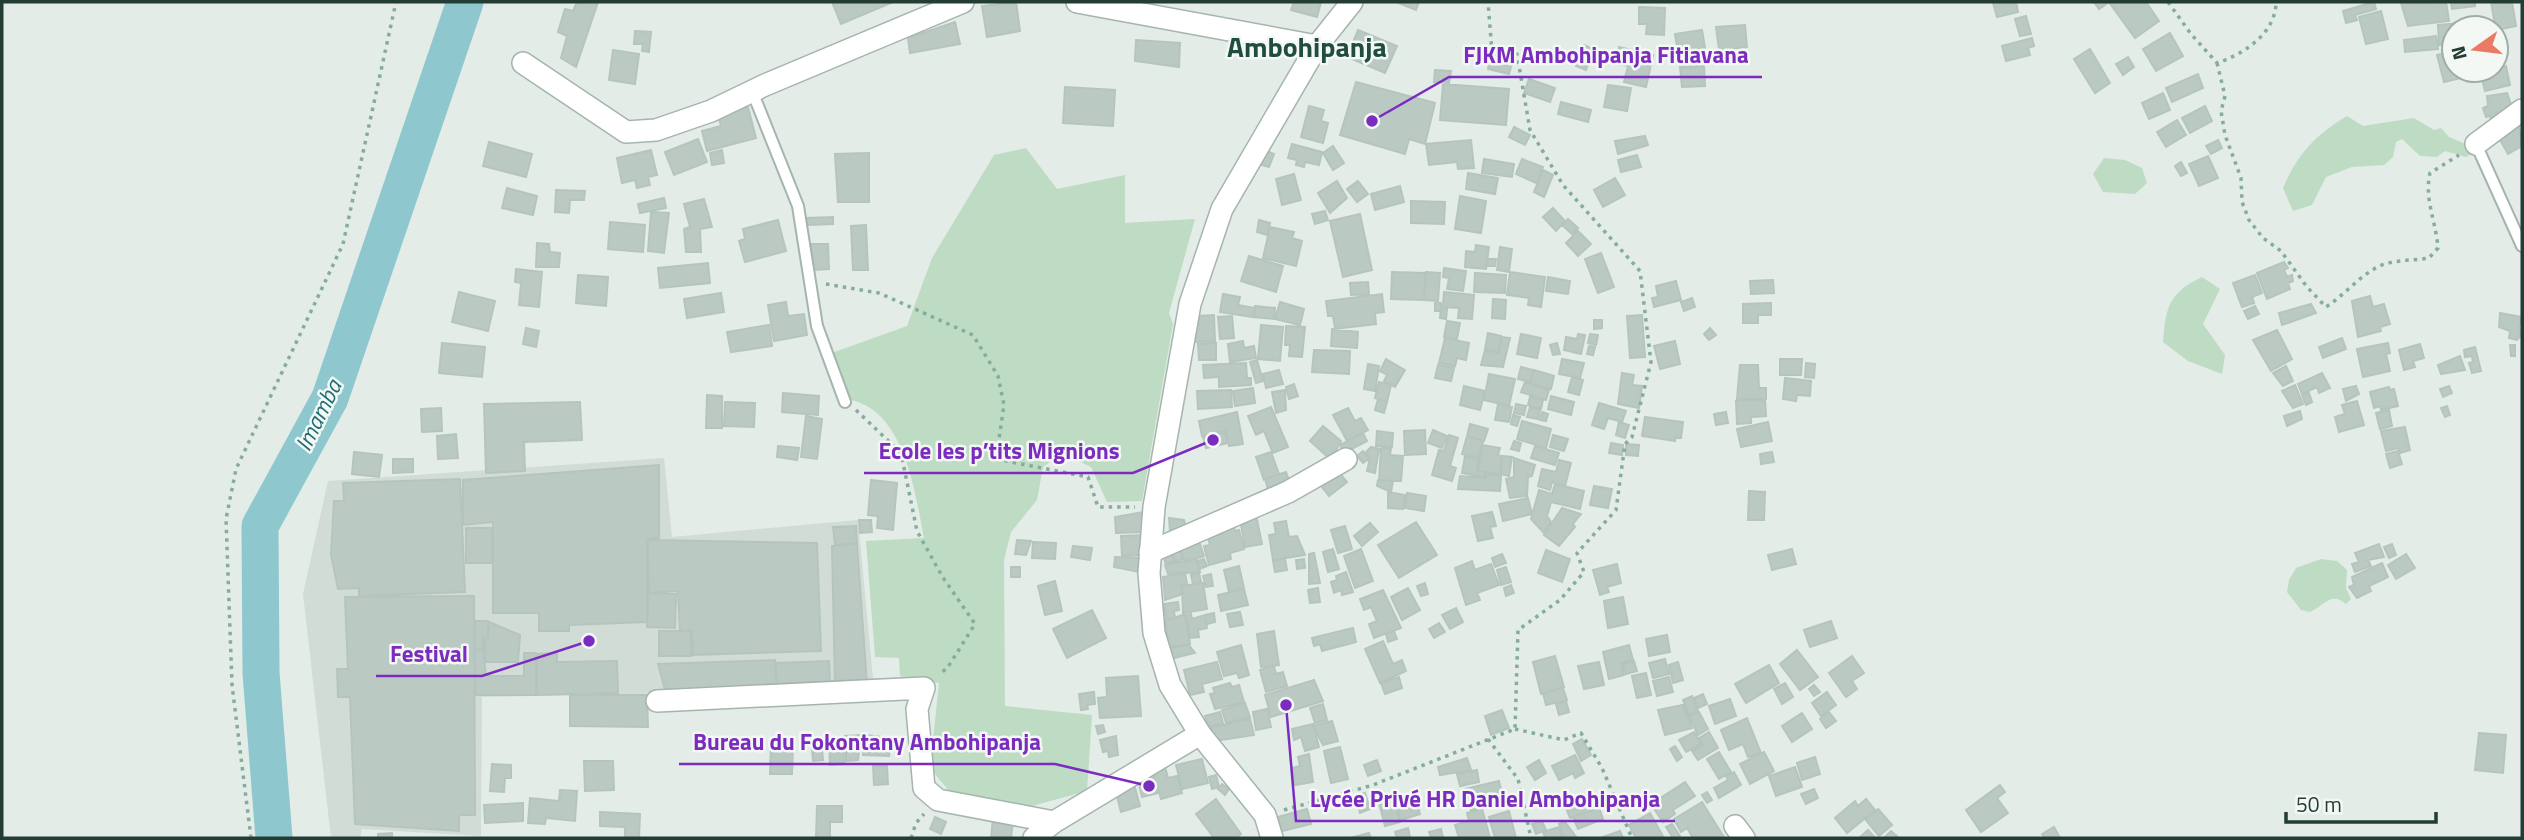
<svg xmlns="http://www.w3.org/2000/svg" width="2524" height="840" font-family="'Titillium Web',sans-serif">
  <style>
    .built { fill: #d1dcd6 }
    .green { fill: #bddcc3 }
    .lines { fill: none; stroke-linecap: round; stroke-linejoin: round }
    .river { stroke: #8ec8ce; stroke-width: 37 }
    .building { fill: #bbc9c3; stroke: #b5c5bd; stroke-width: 2 }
    .service-casing { stroke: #a6b4ae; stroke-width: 14 }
    .minor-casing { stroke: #a6b4ae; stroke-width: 24 }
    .tertiary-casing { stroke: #a6b4ae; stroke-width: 24 }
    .path { stroke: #85ad9e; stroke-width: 3.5; stroke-dasharray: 3.5 5; stroke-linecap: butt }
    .service { stroke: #fff; stroke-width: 10 }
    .minor { stroke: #fff; stroke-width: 21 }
    .tertiary { stroke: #fff; stroke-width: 21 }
    .labels { text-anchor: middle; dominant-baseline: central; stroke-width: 5; stroke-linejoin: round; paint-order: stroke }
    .water-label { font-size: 23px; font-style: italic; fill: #216c74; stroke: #f3f8f5 }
    .district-label { font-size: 28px; font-weight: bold; fill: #204d3f; stroke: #f3f8f5 }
    .leader { fill: none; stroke: #7b2cbf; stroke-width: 2.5 }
    .callout-dot { fill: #7b2cbf; stroke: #f3f8f5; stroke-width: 2.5 }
    .callout-label { font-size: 23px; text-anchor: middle; font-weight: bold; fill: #7b2cbf; stroke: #f3f8f5; stroke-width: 5; stroke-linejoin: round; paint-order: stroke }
  </style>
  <rect width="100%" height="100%" fill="#e3ece7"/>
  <path class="built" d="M664,458L672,537L858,520L874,689L482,697L481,836L362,829L360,838H331L303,594L328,481Z"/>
  <path class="green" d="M2347,116L2363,126L2414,118L2434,130L2441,128L2449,137L2468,145L2471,154L2466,157L2445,151L2437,157L2420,156L2402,139L2396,142L2393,157L2384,165L2352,167L2326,177L2312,205L2293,211L2283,188C2297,155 2316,134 2347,116Z
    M1026,148L1057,189L1125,175V223L1195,219L1169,313L1173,324L1142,501L1107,502L1091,467L1062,453L1043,467L1037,500L1011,532L1004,560L1005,706L1092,715L1087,791L1021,809L953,796L930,768L939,683L900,676L899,658L875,657L866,541L924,538C915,492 905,412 851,400L829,354L907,326L932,258L994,155Z
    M2104,158L2125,160L2142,168L2147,183L2135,194L2103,192L2093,174Z
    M2202,277L2220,289L2203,324L2225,355L2222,374L2188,361L2163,342C2166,306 2169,293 2202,277Z
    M2321,559L2337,561L2347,570L2346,588L2351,599L2346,604C2331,591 2325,605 2310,612L2301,610L2287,592L2289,580L2296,568Z"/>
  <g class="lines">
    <path class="river" d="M274,838L261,673L260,526L330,398L465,2"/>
  </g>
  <path class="building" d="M577,2H598L576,67L561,58L567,36L558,32L565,9L573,11Z
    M832,2H890L891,3L841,24Z
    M1016,2L1020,31L987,37L982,6Z
    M1294,2H1321L1317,17L1291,10Z
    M1396,2H1419L1416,10Z
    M2016,2L2018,12L1997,17L1993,3Z
    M2094,2H2109L2099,9Z
    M2109,2H2146L2159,21L2135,38Z
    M2374,2L2376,9L2355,15L2357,20L2346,23L2343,11Z
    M2446,2L2449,21L2408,26L2401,3Z
    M2451,2H2475V6L2452,9Z
    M2491,2H2512L2516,26L2496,30Z
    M1639,7L1665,8L1664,35L1646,34L1647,24H1639Z
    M2381,11L2388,39L2366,44L2359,17Z
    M2026,16L2031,34L2020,36L2015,19Z
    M955,22L960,44L910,53L908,38Z
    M2461,23L2462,28H2454V44L2439,45L2438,25Z
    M1745,25L1747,47L1719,50L1716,27Z
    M1358,30L1397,46L1385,73L1347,57Z
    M1702,30L1705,48L1678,52L1675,34Z
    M635,31L651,32L649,52L642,51L643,44H634Z
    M2170,33L2183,56L2156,71L2143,49Z
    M2436,36L2438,49L2405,52L2404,40Z
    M2032,38L2034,46L2028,48L2030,55L2006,61L2002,46Z
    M1136,40L1180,43L1179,67L1135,61Z
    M1584,45L1593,49L1586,70L1576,66Z
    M1619,47L1653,55L1646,87L1624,82L1628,66L1615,63Z
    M2090,49L2110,83L2095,93L2074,59Z
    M613,50L639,54L635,84L609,80Z
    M2454,51V70H2463L2465,77L2444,82L2437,55Z
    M1491,53L1514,56L1509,74L1488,69Z
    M2128,57L2134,67L2123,75L2116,64Z
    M1704,66L1705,86L1682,87L1680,67Z
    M2506,66L2510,85L2485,91L2480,70H2496Z
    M1435,70L1451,71L1449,83L1434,82Z
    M2198,74L2203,88L2172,102L2166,88Z
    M1529,79L1555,88L1550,102L1524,93Z
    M1356,82L1435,103L1425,144L1409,139L1405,154L1340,135Z
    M1443,84L1509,89L1506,125L1440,120Z
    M1608,85L1631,88L1627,111L1604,107Z
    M1065,87L1115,90L1113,126L1063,123Z
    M2163,93L2170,110L2149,119L2142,103Z
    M2507,93L2512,107L2492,121L2490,116L2486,117L2483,108L2488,106L2487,96Z
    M1561,102L1591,110L1588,122L1558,114Z
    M1309,106L1324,110L1321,121L1328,123L1323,143L1301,137Z
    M2205,106L2212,121L2190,133L2182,118Z
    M748,107L756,138L707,151L702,131L721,126L718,115Z
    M2177,120L2186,135L2166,147L2157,132Z
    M2519,126L2522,146L2508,154L2499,138Z
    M1514,127L1530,135L1525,145L1509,137Z
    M1645,136L1648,145L1618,154L1615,141Z
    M698,139L707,162L674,175L665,152Z
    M1471,140L1474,168L1458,169L1457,162L1429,165L1426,144Z
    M2218,140L2222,148L2211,154L2206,146Z
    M489,142L532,154L526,177L483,166Z
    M1292,144L1322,152L1319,165L1305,162L1304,167L1296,165L1297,160L1288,158Z
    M1333,146L1344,163L1333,170L1323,153Z
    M651,150L657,175L648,177L650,185L637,188L635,180L622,183L617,158Z
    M722,150L724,163L712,165L710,153Z
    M1264,150L1274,154L1269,167L1259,164Z
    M869,153V202H838L835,154Z
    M1637,155L1641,167L1621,172L1618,160Z
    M2208,156L2218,178L2199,186L2189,164Z
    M1484,159L1514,164L1512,177L1482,173Z
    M1522,159L1543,167L1536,183L1516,174Z
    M2181,162L2187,173L2181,176L2175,166Z
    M1543,170L1553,175L1544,197L1534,192Z
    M1468,173L1498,178L1495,194L1466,189Z
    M1294,174L1301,200L1282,205L1276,179Z
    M1615,178L1625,195L1603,207L1594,190Z
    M1337,181L1347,198L1330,213L1318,193Z
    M1358,181L1368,194L1357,202L1347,189Z
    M1400,186L1404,202L1375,210L1371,194Z
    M507,188L537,196L533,215L502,208Z
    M556,190L585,191L584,200H570L569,213L555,212Z
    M1460,196L1486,201L1481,233L1455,229Z
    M664,198L666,208L640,213L638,204Z
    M704,199L712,227L700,229L701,252H686L684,229L690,227L684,204Z
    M1411,201L1445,202L1444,224L1411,223Z
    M1553,208L1565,221L1556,231L1543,217Z
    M1325,211L1328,220L1315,224L1312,214Z
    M651,212L669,213L664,253L648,251Z
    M1360,214L1372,270L1343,277L1330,221Z
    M833,217V224L807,225V218Z
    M1568,219L1578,228L1572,234L1562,225Z
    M778,220L786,251L745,262L739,241L745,239L743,229Z
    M1259,220L1270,223L1267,235L1257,232Z
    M610,222L645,225L643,252L608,249Z
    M866,225L868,270H853L851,226Z
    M1270,227L1294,232L1292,238L1302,241L1296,266L1263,258Z
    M1578,231L1591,244L1578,256L1566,243Z
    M537,243L549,244L550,252L560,253L559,267H536Z
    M811,244H828L829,269L813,270Z
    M1476,245L1489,247L1486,269L1465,267L1466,251L1475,252Z
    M1500,247L1512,249L1509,272L1497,270Z
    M1601,253L1614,287L1598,293L1585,259Z
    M1249,256L1283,266L1276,292L1241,281Z
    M1488,259H1496L1495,266H1487Z
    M2284,262L2288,268L2284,270L2287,277L2292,275L2293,281L2288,283L2290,289L2267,299L2257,273Z
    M708,263L710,283L660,288L658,268Z
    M1444,268L1466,271L1463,291L1447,289L1449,278L1443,277Z
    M516,269L542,272L539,307L519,305L521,283L515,282Z
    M1392,272L1425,273L1424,300L1391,299Z
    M1426,272L1440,273L1438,301L1424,300Z
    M1510,272L1545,277L1541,307L1528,305L1529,298L1507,295Z
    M1475,273L1506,275L1505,293L1474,292Z
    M578,275L608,277L606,306L576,303Z
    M2255,275L2262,293L2252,297L2254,303L2242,307L2233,283Z
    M1548,277L1570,281L1568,294L1546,291Z
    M1773,280L1774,293L1751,294L1750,281Z
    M1676,281L1681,300L1654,307L1652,298L1658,297L1656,286Z
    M1368,282L1369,294L1351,295L1350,283Z
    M459,292L495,301L488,331L452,322Z
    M1444,292L1474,295L1472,319L1458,318L1459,308L1443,307Z
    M721,293L724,312L687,318L684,299Z
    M1223,294L1240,297L1238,305L1255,308L1253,317L1220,312Z
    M1382,294L1384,312L1375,313L1376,324L1335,329L1333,316H1328L1326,301Z
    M2370,296L2373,307L2384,304L2390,324L2380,327L2381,331L2358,337L2352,301Z
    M1692,298L1695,307L1684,311L1681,302Z
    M1493,299L1506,300L1505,319L1492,318Z
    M786,302L788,316L804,314L807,335L774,341L768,305Z
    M1280,302L1304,309L1300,325L1275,319Z
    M1435,302L1441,303V311H1435Z
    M1771,303V315H1758V323H1743V304Z
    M2311,304L2316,313L2282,325L2279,313Z
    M1255,306L1275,308L1274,319L1254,317Z
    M2255,306L2259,314L2248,319L2244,311Z
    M1441,308L1447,309L1446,319L1440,318Z
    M2500,313L2522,317L2519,328L2522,334L2517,340L2509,338L2510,331L2499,327Z
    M1214,315L1215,341L1194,342L1193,325H1199L1198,316Z
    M1642,315L1645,357L1630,358L1627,316Z
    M1232,316L1234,338L1220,339L1218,317Z
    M1594,320H1602V328L1594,329Z
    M1447,321L1460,323L1457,339L1444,337Z
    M769,325L772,346L731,352L727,332Z
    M1261,325L1283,327L1280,361L1258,359Z
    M1286,326L1305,327L1302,357L1289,356L1290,345H1285Z
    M526,328L539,331L536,347L523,344Z
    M1710,328L1716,335L1709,340L1704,334Z
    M1332,329L1358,332L1357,348L1331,346Z
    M2277,330L2292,359L2271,371L2253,340Z
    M1488,333L1501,336L1498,352L1485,349Z
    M1521,334L1541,338L1537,358L1517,354Z
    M1578,334L1585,335L1581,354L1564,350L1566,337L1577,339Z
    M1590,334L1598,335L1596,345L1588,343Z
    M1502,337L1510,338L1503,367L1481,365L1485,350L1499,353Z
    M1445,338L1469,343L1466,360L1457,358L1455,366L1439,363Z
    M2342,338L2346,349L2323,358L2319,347Z
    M1243,341L1244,348L1254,346L1256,358L1230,362L1228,344Z
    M1675,341L1680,364L1660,369L1654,346Z
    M442,343L485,347L482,377L439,373Z
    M1216,343V360H1199L1198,344Z
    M1557,343L1560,354L1553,355L1550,345Z
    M2388,343L2390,353L2386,354L2390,371L2363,377L2357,349Z
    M2420,344L2424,358L2413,361L2415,367L2404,370L2399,350Z
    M2510,345H2515V356H2511Z
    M1589,346L1595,347L1593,355L1587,354Z
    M2475,347L2481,371L2472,373L2469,363L2473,362L2472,356L2465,357L2464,350Z
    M1314,350L1350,351L1349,374L1312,372Z
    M2460,356L2465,370L2441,374L2438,365Z
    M1386,359L1405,370L1395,387L1384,381L1387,375L1380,371Z
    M1562,359L1584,363L1580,378L1559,374Z
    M1780,359H1802L1801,375H1780Z
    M1257,360L1263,381L1256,383L1250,362Z
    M1246,363L1247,378H1251V385L1219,387V377L1204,378L1203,365Z
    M1806,363L1815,364L1814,378L1805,377Z
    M1368,364L1379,366L1375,391L1364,389Z
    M1438,365L1454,368L1451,381L1435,378Z
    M1740,365H1758L1759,388H1766V399H1737Z
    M2286,366L2293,381L2283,386L2273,373Z
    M1521,367L1533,370L1530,382L1518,379Z
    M1279,370L1283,384L1266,388L1263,374Z
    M1534,370L1554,376L1551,389L1530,383Z
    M1622,373L1634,375L1632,385L1642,386L1639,408L1618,404Z
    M2322,373L2330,388L2319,393L2317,387L2302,394L2298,384Z
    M1489,374L1515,379L1509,406L1484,400Z
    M1572,377L1583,380L1579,395L1568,392Z
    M1785,378L1811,381L1810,396L1797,395L1796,401L1783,399Z
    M1379,382L1391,385L1387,402L1375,398Z
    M1525,382L1549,390L1546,400L1521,392Z
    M1294,384L1298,396L1289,399L1286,387Z
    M2295,385L2303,404L2293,408L2282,391Z
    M1464,386L1485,391L1480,410L1460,405Z
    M2356,386L2359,394L2346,401L2343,389Z
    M2449,386L2452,393L2443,397L2440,389Z
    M2389,387L2390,390L2394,389L2398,406L2381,410L2380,406L2374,408L2370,392Z
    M1253,388L1255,403L1235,406L1233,391Z
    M1231,390L1232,407L1198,409L1197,391Z
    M1285,390L1286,410L1276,413L1272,392Z
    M783,393L819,396L818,415L782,412Z
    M2309,393L2312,402L2306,405L2302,395Z
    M707,395L722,396V428H706Z
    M1551,396L1574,402L1571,415L1548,409Z
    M1530,397L1543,400L1541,409L1528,405Z
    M1378,399L1387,402L1384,413L1375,410Z
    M1765,400L1766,416L1751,417V423L1737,424L1736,401Z
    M2357,401L2364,425L2339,432L2335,417L2345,414L2342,405Z
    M580,402L582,440L524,442L525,471L486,473L484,404Z
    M725,402L755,403L754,427L724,426Z
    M1599,403L1626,411L1622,422L1608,418L1604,429L1592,425Z
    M1498,404L1512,407L1509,422L1495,420Z
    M1516,404L1526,406L1524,415L1514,413Z
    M2447,406L2450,415L2445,417L2441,408Z
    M1271,407L1288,447L1273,453L1264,431L1256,435L1248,416Z
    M1530,407L1540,410L1538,419L1527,417Z
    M441,408L442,431L422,432L421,409Z
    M1348,408L1355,421L1361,418L1368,430L1347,441L1333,415Z
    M2389,410L2392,426L2380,429L2376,413Z
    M2300,411L2302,419L2287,426L2284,416Z
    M1237,412L1243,444L1229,446L1226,430L1202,436L1199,421Z
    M1542,412L1548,414L1546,421L1540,420Z
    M1726,412L1728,423L1716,425L1714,414Z
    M1513,415L1520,417L1517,426L1511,424Z
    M806,416L822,419L817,459L801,457Z
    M1645,417L1683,422L1681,438H1675V441L1642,436Z
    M1522,421L1551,429L1546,448L1517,439Z
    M1619,422L1629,425L1625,438L1616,435Z
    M1768,422L1772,441L1741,447L1737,429Z
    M1470,424L1488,429L1484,441L1467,436Z
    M1323,426L1341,441L1331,460L1310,441Z
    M2405,427L2410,450L2400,453L2398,448L2386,451L2381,431Z
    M1425,430L1426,454L1405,455L1404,431Z
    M1433,430L1447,436L1442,448L1428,443Z
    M1377,431L1393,433L1392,447L1376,446Z
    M1225,432L1228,443L1206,448L1203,437Z
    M1363,433L1367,441L1344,453L1340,445Z
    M456,434L458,458L438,459L437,436Z
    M1449,435L1458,438L1450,466L1456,468L1452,481L1432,475L1439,450L1444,451Z
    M1553,435L1568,439L1564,451L1550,447Z
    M1467,436L1483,441L1479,458L1462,454Z
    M1514,441L1521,443L1519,451L1511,449Z
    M1611,443L1623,445L1622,455L1609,453Z
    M1626,444L1639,445L1638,456L1626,455Z
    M1482,445L1500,448L1498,455L1502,456L1499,474L1478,471Z
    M778,446L799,448L797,460L777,457Z
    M1535,446L1559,453L1555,465L1531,458Z
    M1371,447L1379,449L1375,473L1367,471L1370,458L1366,452Z
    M1381,448L1391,449L1390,455L1403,456L1401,481L1379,480Z
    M1363,451L1369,459L1363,463L1357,456Z
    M2398,451L2402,464L2390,468L2386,454Z
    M354,452L382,455L379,477L352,474Z
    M1271,452L1279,474L1264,480L1256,457Z
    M1772,452L1774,462L1761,464L1760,454Z
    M1465,456L1479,459L1477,471L1485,472L1484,477L1462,473Z
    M1503,456L1512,457L1509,476L1500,474Z
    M1514,458L1535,465L1532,476L1528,477L1527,496L1510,498L1506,479L1514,477Z
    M393,459H413V472L393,473Z
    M1559,460L1571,463L1565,486L1552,482L1550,490L1538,486L1542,469L1556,472Z
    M659,465V538L647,539V622L569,625V631H539V613H493V522L463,525V480Z
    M1286,472L1291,486L1269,493L1265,479Z
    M1339,472L1347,482L1329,496L1321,486Z
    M1486,474L1501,476L1500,491L1458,489L1460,476L1486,478Z
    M460,479L465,592L359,596V588L338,589L331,555L334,501H344L343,483Z
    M871,480L897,483L893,530L877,528L878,516L868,515Z
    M1378,480L1393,481L1391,492L1377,486Z
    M1555,484L1584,491L1580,509L1551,502L1547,516L1551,522L1544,533L1531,519L1539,490L1552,494Z
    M1594,486L1612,489L1608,508L1590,505Z
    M1749,491L1765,492L1764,520H1748Z
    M1388,492L1405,495L1403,509L1388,508Z
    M1407,493L1426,496L1424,511L1405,508Z
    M1528,498L1532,514L1503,521L1499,504Z
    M1562,508L1581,514L1573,524L1575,527L1559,546L1544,535Z
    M1144,512L1145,532L1116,533L1115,517Z
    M1492,512L1496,526L1490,527L1493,538L1478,541L1472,516Z
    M1256,515L1262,544L1245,547L1240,519Z
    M1169,518L1184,520L1187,531L1170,532Z
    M859,520H871L872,532L860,533Z
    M1286,521L1289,537L1297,536L1305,555L1273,560L1269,535L1276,534L1274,523Z
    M1416,522L1437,555L1399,578L1378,545Z
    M1370,523L1378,532L1362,546L1354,536Z
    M1233,524L1235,531L1239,530L1244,549L1230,553L1231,559L1209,565L1204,546L1210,545L1208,538L1223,533L1221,527Z
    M856,526L857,543L835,545L833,527Z
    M1345,526L1352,549L1338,553L1331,530Z
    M466,528H492V563H466Z
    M1143,535V555L1122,556L1121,536Z
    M1198,538L1204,556L1185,562L1179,545Z
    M648,540L817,543L821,651L693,655L692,630L680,631L678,591L649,593Z
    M1017,540L1031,541L1026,555L1015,554Z
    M1033,542L1056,543L1055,559L1032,558Z
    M857,544L867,684L835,686L832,546Z
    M2379,544L2384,557L2368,560L2371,566L2355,572L2352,564L2359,562L2355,553Z
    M2392,544L2396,555L2389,558L2384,547Z
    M1073,546L1092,548L1090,560L1071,557Z
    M1179,548L1183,559L1175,561L1171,550Z
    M1333,549L1339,569L1328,572L1323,552Z
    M1361,549L1373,581L1355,588L1344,556Z
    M1792,549L1796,564L1772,570L1768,555Z
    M1546,550L1570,559L1562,582L1538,573Z
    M1170,551L1174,561L1166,564L1163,556Z
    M1314,553L1320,583L1309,584V554Z
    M1502,554L1506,563L1495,567L1492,558Z
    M2406,554L2415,568L2396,579L2388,565Z
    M1115,557L1141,558L1140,572L1114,567Z
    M1196,559L1200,572L1168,574L1165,565Z
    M1204,559L1207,566L1200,569L1197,561Z
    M1285,559L1287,570L1275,572L1273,561Z
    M1304,559L1305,568L1297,569L1296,560Z
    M1472,561L1475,570L1491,564L1499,585L1477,593L1480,600L1466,605L1455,568Z
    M2382,563L2388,577L2369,586L2371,591L2357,598L2349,587L2354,585L2352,577Z
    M1617,564L1621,583L1607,587L1609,592L1600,595L1593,570Z
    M1239,566L1244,588L1229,592L1224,570Z
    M1011,567H1020V577H1011Z
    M1506,567L1511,582L1501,585L1497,570Z
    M1346,572L1353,592L1342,595L1341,590L1334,593L1331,582L1337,580L1336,576Z
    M1185,573L1187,584L1181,585L1183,594L1165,600L1163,577Z
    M1199,573L1201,582L1193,584L1191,575Z
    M1211,574L1213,586L1206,587L1203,576Z
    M1055,581L1062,611L1045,615L1038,586Z
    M1203,583L1207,609L1183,613L1182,586Z
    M1425,583L1428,594L1421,596L1417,586Z
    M1511,585L1514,593L1506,596L1504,588Z
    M1318,588L1320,602L1310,603L1308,590Z
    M1408,588L1420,610L1402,620L1391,597Z
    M1244,589L1248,605L1221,611L1218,595Z
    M1383,590L1401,628L1374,638L1369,624L1377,621L1371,607L1364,610L1360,599Z
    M649,593L676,594L675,628L647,627Z
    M474,596L475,815H459V831L355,824L350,697H338L337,669H348L345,597Z
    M1623,597L1628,624L1608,628L1604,601Z
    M1178,602L1179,610L1174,611L1175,618L1166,619L1164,604Z
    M1456,608L1463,622L1450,629L1442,615Z
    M1092,610L1106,638L1067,658L1053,629Z
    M1240,612L1243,625L1230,627L1227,614Z
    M1214,613L1215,622L1207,624L1205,615Z
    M1185,614L1190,644L1169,647L1165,621Z
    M1191,614L1192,619L1205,615L1207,628L1198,630L1199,637L1190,638L1186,615Z
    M475,621H488V638H483V649H475Z
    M1831,621L1837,638L1810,647L1804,630Z
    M489,622L520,635L518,662H486L484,638H488Z
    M1439,623L1445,632L1434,638L1429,629Z
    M1353,628L1356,642L1322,651L1320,644L1314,646L1312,638Z
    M659,631H691V656H659Z
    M1274,631L1279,665L1261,667L1257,634Z
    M1394,631L1397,639L1388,642L1386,634Z
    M1667,635L1670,652L1649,656L1646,639Z
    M1383,641L1393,664L1402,660L1406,671L1380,683L1365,649Z
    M1189,645L1195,653L1170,659L1167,648Z
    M1241,645L1249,675L1239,678L1237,673L1224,676L1217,652Z
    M1629,645L1633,660L1621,663L1624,675L1609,679L1603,652Z
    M475,650H483L486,676H524V653H536V695H476Z
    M1797,650L1818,677L1800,690L1780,664Z
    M557,653V662L617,661L618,693L537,695V654Z
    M1555,656L1564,687L1541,694L1533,662Z
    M1852,656L1864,673L1852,681L1857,689L1846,697L1829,673Z
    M1665,659L1669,674L1653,678L1649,663Z
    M775,660L776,687L665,690L658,664Z
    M829,661L830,684L777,686L776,663Z
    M1634,661L1637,671L1626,674L1623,664Z
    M1217,662L1222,679L1202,684L1204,692L1190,695L1184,670Z
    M1599,662L1604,685L1584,689L1578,666Z
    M1678,662L1683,680L1673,683L1669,665Z
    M1769,665L1779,683L1746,703L1735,684Z
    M1274,666L1276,674L1283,672L1287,686L1266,692L1260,670Z
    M1646,673L1651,695L1637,698L1632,676Z
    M1138,676L1141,716L1100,718L1098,698L1107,697L1106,678Z
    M1399,677L1402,688L1385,694L1381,683Z
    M1669,677L1673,692L1657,696L1653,681Z
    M1314,680L1323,701L1271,717L1265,695Z
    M1230,683L1232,687L1239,685L1244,702L1215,709L1210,694L1215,693L1213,688Z
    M1785,683L1793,697L1782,704L1774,689Z
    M1814,685L1820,692L1814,696L1809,689Z
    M1563,688L1567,700L1546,705L1543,693Z
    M1094,692L1095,704L1087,705L1088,709L1081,710L1079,694Z
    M1827,692L1836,705L1821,716L1812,703Z
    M1703,694L1707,704L1698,708L1694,698Z
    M570,695H647L648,727L570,726Z
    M1692,696L1698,711L1689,715L1683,700Z
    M1730,699L1736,716L1715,724L1709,706Z
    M1566,701L1569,712L1559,715L1556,704Z
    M1245,703L1250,717L1226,723L1222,710Z
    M1323,704L1327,720L1315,723L1310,708Z
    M1683,705L1692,728L1665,735L1658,710Z
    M1267,709L1271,727L1256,730L1253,712Z
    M1502,710L1509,728L1491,735L1485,716Z
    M1220,712L1223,723L1208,727L1205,716Z
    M1699,712L1708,729L1698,735L1689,716Z
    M1829,712L1836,721L1826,728L1820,719Z
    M1802,713L1812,729L1792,742L1782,726Z
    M1747,718L1761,753L1748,757L1743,744L1729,750L1721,730Z
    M1250,719L1254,735L1215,741L1210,728Z
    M1332,721L1338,741L1323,745L1313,726Z
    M1313,724L1319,747L1305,751L1301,737L1294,740L1292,729Z
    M1103,725L1105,732L1098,734L1096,726Z
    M1694,732L1701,744L1686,752L1679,740Z
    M1709,732L1718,748L1698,760L1692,751L1703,745L1699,738Z
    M2479,733L2506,735L2503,773L2475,770Z
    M861,735L858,760L846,761L845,736Z
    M866,735L891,738L889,756L863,755Z
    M1116,736L1118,755L1109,757L1108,751L1103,752L1100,740Z
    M1582,739L1591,755L1581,761L1573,744Z
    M843,740L844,764L830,765L829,741Z
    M771,743L793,744L792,774H770Z
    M1675,746L1682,757L1677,761L1670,749Z
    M1340,747L1348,779L1331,783L1324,751Z
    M822,748L823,760L813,761L812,749Z
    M1719,752L1731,772L1719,779L1707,759Z
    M1764,752L1774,771L1750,784L1740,764Z
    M1309,754L1313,782L1295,785L1292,768L1300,766L1298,757Z
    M1575,755L1584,773L1575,778L1573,773L1559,780L1552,766Z
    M1815,757L1820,774L1802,780L1797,763Z
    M1467,758L1471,770L1440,775L1438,767Z
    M1202,759L1208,783L1182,789L1176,765Z
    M1377,760L1381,771L1368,776L1364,765Z
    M1539,760L1546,773L1535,780L1527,767Z
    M584,761H613L614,790L585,791Z
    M492,764L511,765V778H505L504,792L490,791Z
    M873,766H887L888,784L874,785Z
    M1165,767L1168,778L1177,776L1182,793L1161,799L1153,771Z
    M1795,767L1802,787L1776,796L1769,776Z
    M1477,770L1479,782L1460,786L1457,774Z
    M1152,772L1158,793L1142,797L1137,776Z
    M1734,772L1741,785L1719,798L1714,788L1728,780L1726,776Z
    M1216,775L1219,787L1212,789L1209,777Z
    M1499,781L1504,803L1471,811L1465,789Z
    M1685,782L1695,796L1673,810L1675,814L1663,822L1651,804Z
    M1134,784L1140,806L1121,812L1115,789Z
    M1222,784L1229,789L1225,795L1218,789Z
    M2000,785L2005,792L1997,798L2008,813L1981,832L1966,810Z
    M1814,789L1818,798L1806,804L1801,794Z
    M560,790L577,791L575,821L546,818L545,824L528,823L530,798L559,801Z
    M1707,792L1712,800L1707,803L1702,795Z
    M1365,793L1370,809L1360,813L1355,796Z
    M1414,793L1420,814L1401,820L1395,799Z
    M1590,794L1596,809L1570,818L1564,803Z
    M1216,799L1241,834L1235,838H1214L1196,814Z
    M1394,799L1400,822L1385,826L1379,803Z
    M1866,799L1875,810L1847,833L1835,818L1855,801L1858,806Z
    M1702,802L1724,837L1722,838H1693L1687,828L1681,832L1674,819Z
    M523,803V821L485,823L484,805Z
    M817,806H842V822H830V838H816Z
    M1599,808L1603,819L1578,829L1573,817Z
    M1307,809L1311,824L1282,831L1278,817Z
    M1482,809L1490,838H1459L1455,825L1469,821L1467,813Z
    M1878,809L1892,825L1879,836L1865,819Z
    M1509,811L1516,838H1495L1489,817Z
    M600,812L640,814L639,838H625V827L600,826Z
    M1650,813L1664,838H1636L1629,825Z
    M935,817L946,822L941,834L930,829Z
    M993,818L1013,820L1011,838H991Z
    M1542,821L1546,830L1536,834L1532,824Z
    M1565,822L1577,838H1564L1559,824Z
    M1672,824L1680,836L1677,838H1673L1666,827Z
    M1559,827L1562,838H1545L1543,832Z
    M2054,827L2060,838H2045L2042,834Z
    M1408,828L1410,837L1397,838L1395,832Z
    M1441,829L1443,838H1431L1429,832Z
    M1868,830L1875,838H1859Z
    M1620,831L1623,838H1600Z
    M1891,831L1899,838H1884Z
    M392,833V838H378V834Z
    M1369,833L1371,838H1350Z"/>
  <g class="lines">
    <g class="service-casing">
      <path id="service" d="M752,91L798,206L817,326L845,402
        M2476,144L2522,246"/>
    </g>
    <g class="minor-casing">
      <path id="minor" d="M1077,2L1317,46
        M523,63L626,132L656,130L711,111L765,85L963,2
        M2476,144L2522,110
        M1150,552L1288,492L1346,459
        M657,701L924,688L917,709L924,788L938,800L1054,822
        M1735,826L1744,838
        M1034,838L1054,822L1200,734"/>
    </g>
    <g class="tertiary-casing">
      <path id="tertiary" d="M1272,838L1265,815L1200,734L1170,685L1154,633L1149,573L1154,507L1190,304L1222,209L1317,46L1352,2"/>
    </g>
    <path class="path" d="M2168,2L2191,34L2217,63C2244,54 2276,33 2276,2
      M2217,63L2225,96L2221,111L2225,135L2241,178L2242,202L2249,220L2263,238L2281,251L2307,287L2326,307C2343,296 2357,279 2374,269C2390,259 2411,261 2429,258L2438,248C2436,221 2424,199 2430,173L2459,155
      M826,284L879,293L973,335L998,376L1004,405L996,459L1088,477L1098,507H1135
      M856,410L901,453L917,531L942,576L975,624L948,667L939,675
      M1515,729L1564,740L1581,733L1602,768L1632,838
      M1488,739L1518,779L1531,838
      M1284,810L1373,785L1515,729L1518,630L1560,600L1584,572L1577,553L1616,510L1625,444L1632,437L1651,362L1640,271L1563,185L1530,130L1517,54L1492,52L1488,2
      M251,838L232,685L226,519L236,469L343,244L396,2
      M911,838L916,823L924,814"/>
    <use href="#service" class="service"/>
    <use href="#minor" class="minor"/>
    <use href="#tertiary" class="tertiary"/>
  </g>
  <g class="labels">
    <g class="water-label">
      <text transform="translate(318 415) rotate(-64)">Imamba</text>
    </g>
    <g class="district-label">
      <text x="1307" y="46">Ambohipanja</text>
    </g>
  </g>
  <path class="leader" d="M1372 121L1449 77H1762M1213 440L1133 473H864M589 641L482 676H376M1149 786L1055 764H679M1286 705L1296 821H1675"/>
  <g class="callout-dot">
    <circle cx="1372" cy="121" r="7"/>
    <circle cx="1213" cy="440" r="7"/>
    <circle cx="589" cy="641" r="7"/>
    <circle cx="1149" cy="786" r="7"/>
    <circle cx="1286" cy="705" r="7"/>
  </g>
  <g class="callout-label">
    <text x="1606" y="63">FJKM Ambohipanja Fitiavana</text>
    <text x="999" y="459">Ecole les p’tits Mignions</text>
    <text x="429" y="662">Festival</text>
    <text x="867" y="750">Bureau du Fokontany Ambohipanja</text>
    <text x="1485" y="807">Lycée Privé HR Daniel Ambohipanja</text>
  </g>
  <rect width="2524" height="840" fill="none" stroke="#233c34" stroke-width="7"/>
  <g transform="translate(2475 49) rotate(256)"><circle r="33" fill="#f3f8f5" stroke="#a0ada8" stroke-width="2"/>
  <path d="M0-5L12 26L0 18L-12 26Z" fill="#ea7a63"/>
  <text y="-10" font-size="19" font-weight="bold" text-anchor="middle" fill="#233c34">N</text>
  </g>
  <path d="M2286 812v10h150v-10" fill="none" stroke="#233c34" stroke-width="3.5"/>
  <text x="2296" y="812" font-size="21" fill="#233c34" stroke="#f3f8f5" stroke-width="5" paint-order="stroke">50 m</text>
</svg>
